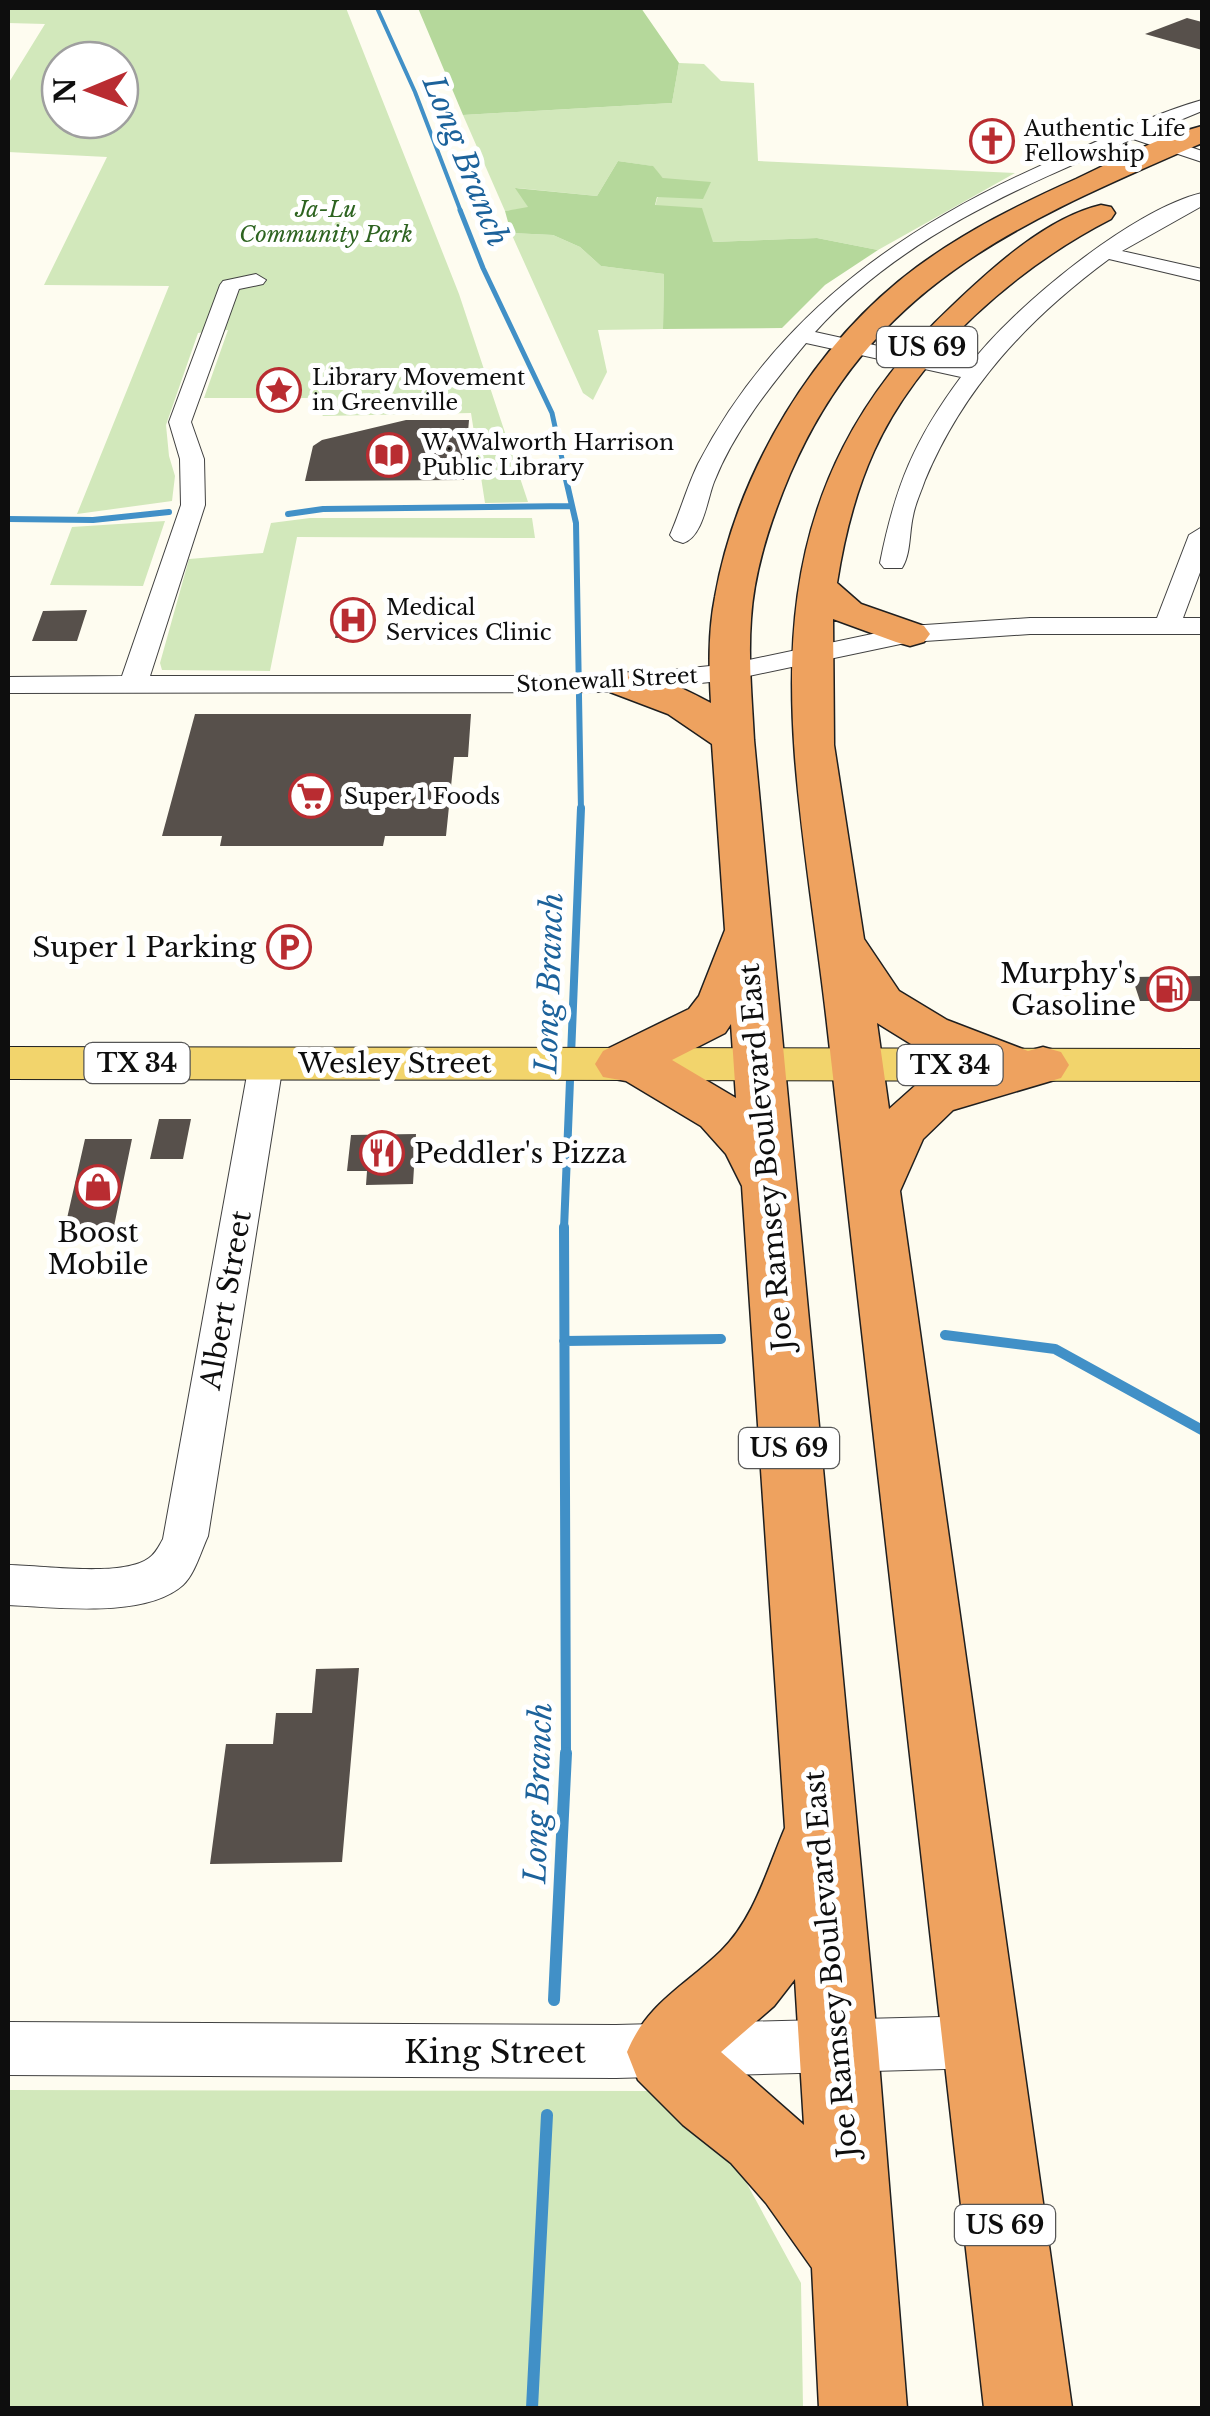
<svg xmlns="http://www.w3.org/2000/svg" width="1210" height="2416" font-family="'Libre Baskerville',serif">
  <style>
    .green { fill: #d2e8bb; fill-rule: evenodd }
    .forest { fill: #b5d89b }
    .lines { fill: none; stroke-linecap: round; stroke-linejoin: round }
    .stream-far5 { stroke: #4190c7; stroke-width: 4 }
    .stream-far4 { stroke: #4190c7; stroke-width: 5 }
    .stream-far3 { stroke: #4190c7; stroke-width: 6 }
    .stream-far2 { stroke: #4190c7; stroke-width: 8 }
    .stream-far1 { stroke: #4190c7; stroke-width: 10 }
    .stream { stroke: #4190c7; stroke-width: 12 }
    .building { fill: #57504b }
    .minor-casing { stroke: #414141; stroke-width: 2 }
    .major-casing { stroke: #1f1f1f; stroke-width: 2 }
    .highway-casing { stroke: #1f1f1f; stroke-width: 3 }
    .minor { fill: #fff; fill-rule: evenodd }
    .major { fill: #f2d46c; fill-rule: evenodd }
    .highway { fill: #eea25f; fill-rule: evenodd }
    .labels { text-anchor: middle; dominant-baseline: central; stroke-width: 10; stroke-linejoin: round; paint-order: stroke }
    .far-poi-label { font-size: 22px; fill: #0e0e0e; stroke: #fff; text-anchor: start }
    .far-park-label { font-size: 22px; font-style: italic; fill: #2e6421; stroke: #fff }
    .far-street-label { font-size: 22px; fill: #0e0e0e; stroke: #fff }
    .shield { fill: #fff; stroke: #565656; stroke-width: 2.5 }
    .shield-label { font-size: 25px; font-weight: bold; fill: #0e0e0e }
    .poi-label { font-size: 28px; fill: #0e0e0e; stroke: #fff; text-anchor: end }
    .street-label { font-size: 28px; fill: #0e0e0e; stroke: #fff }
    .water-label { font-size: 30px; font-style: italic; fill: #1c629b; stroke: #fff }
    .near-street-label { font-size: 32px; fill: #0e0e0e; stroke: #fff }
  </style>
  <rect width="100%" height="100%" fill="#fefcf0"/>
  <path class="green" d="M8,8H346L459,294L528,502L485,503L471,413L323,416L310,398H204L228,330L198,333L166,425L169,456L175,476L172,501L77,514L169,286L44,285L107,157L8,152V84L45,24L8,23ZM60,60H120V120H60Z
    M679,63L704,64L721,81L754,83L758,161L1015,173L878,250L817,238L713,242L655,206L663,178L652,166L618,161L597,196L517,188L529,208L505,211L463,115L672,103Z
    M511,233L553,235L580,247L601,266L664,274L663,329L598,330L607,372L593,400L583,393Z
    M310,518H532L535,538L297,537L270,671L162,670L160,663L189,559L263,553L271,523Z
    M165,521L143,586L50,585L72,527Z
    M8,2090L649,2091L734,2160L801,2283L803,2408H8Z"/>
  <path class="forest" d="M418,8H641L679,63L672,103L463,115Z
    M618,161L653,166L663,178L711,182L703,199L657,197L655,205L702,208L713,242L817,238L878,250L825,285L782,328L663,329L664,274L601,266L580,247L553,235L511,233L505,211L528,207L515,188L597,196Z"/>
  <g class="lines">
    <path class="stream-far5" d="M377,8L415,92L461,212"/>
    <path class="stream-far4" d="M460,210L483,268L552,413L566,477"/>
    <path class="stream-far3" d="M565,475L576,523L581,811
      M288,514L323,509L572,506
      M8,519L93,520L169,512"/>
    <path class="stream-far2" d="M564,1229L581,808"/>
    <path class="stream-far1" d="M564,1227L566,1756
      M945,1335L1055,1349L1202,1430
      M564,1341L721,1339"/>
    <path class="stream" d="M554,2000L566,1753
      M532,2408L547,2115"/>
  </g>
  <path class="building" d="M1187,18L1202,22V50L1145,34Z
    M406,420H469L464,480L305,481L313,446L322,440Z
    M341,603H370L366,638H335Z
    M87,610L77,641H32L43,611Z
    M195,714H471L468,757H454L446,836H385L383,846H220L222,836H162Z
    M1202,976V1001H1140L1132,977Z
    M159,1119H191L183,1159H150Z
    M416,1134L413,1184L366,1185L367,1171H347L351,1135Z
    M85,1139H132L112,1236H63Z
    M359,1668L342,1862L210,1864L226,1744H273L276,1713H312L316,1669Z"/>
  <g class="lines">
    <g class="minor-casing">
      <path id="minor" d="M1202,100V111L1149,133L1202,151V162L1133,139C1019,187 900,238 815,332L969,366C1012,308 1133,209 1202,193V206L1122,251L1202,269V281L1109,259C1028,319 964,387 925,480C921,492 915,504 913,516C909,533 911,554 902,568H884L880,563C895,487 914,440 961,377L806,343C771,385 734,431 714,482C707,500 703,537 683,543L674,540L670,535C680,512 687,487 698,464C778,309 916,216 1075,151C1116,133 1159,112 1202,100Z
        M256,274L266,280L263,284L239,289L191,422L204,459L205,505L150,676H611L730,664L910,626L1030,618H1157L1189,535L1202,527V567L1183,618H1202V634H1030L910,642L730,680L611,692L8,693V677L122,676L181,505L180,459L169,422L220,285L223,281Z
        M266,1052L278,1055L283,1064L208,1536C201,1551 195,1574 183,1585C145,1619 55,1607 8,1605V1565C41,1565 122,1578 149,1558C156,1553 159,1546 163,1539L249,1064L254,1055Z
        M982,2016L1001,2023L1008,2042L1001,2061L982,2068L616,2078L8,2075V2022L616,2025Z"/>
    </g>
    <g class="major-casing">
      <path id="major" d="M8,1047L1202,1049V1081L8,1079Z"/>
    </g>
    <g class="highway-casing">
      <path id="highway" d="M1202,126V143C1023,221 873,282 790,474C771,519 754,569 751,619C748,659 752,700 754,740L878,2049L907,2408H819L812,2268L766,2203L731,2163L683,2125L638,2080L627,2052C647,2003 685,1986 721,1951C754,1919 767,1870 785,1828L742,1186L726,1154L701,1126L626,1081L603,1077L595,1064L603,1051L689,1009L699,996L725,930L712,744L668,714L610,692L604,683L610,674C642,666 682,688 711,703C709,668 708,632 715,597C737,472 814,343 917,267C966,231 1020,204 1076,179C1116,160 1159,137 1202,126ZM731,1024L736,1098L672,1060L725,1033ZM795,1979L804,2125L721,2052L774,2006Z
        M1101,205L1111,207L1115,213L1111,219C1016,268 919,352 874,451C855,493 844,538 837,583L861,604L924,626L930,634L924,642L910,646L896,642L833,619L834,745L864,939L899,991L947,1020L1028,1051L1043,1047L1061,1052L1069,1065L1061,1078L953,1110L923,1139L900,1191L1072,2408H984L826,1015C795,747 728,516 952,306C992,268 1046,218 1101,205ZM877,1023L911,1044L970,1068L917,1084L889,1109Z"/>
    </g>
    <use href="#minor" class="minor"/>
    <use href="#major" class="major"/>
    <use href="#highway" class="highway"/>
  </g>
  <defs>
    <g id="church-ring" transform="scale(2.25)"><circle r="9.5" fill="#fff" stroke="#b92c31" stroke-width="1.5"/><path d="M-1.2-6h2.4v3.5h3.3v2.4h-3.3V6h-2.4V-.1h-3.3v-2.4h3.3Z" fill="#b92c31"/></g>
    <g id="sight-ring" transform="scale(2.25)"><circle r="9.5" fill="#fff" stroke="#b92c31" stroke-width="1.5"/><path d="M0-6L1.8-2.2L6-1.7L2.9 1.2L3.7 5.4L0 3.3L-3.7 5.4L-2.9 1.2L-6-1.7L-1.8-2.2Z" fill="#b92c31"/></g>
    <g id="library-ring" transform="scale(2.25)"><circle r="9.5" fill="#fff" stroke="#b92c31" stroke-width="1.5"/><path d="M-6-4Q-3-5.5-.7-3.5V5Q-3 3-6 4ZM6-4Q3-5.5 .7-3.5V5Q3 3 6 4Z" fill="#b92c31"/></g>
    <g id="hospital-ring" transform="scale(2.25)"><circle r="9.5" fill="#fff" stroke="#b92c31" stroke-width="1.5"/><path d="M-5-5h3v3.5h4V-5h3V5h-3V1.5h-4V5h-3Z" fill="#b92c31"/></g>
    <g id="supermarket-ring" transform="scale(2.25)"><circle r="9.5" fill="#fff" stroke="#b92c31" stroke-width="1.5"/><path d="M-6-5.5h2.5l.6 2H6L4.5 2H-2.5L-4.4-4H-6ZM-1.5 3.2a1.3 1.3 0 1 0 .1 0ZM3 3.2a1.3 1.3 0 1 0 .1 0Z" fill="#b92c31"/></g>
    <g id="parking-ring" transform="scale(2.25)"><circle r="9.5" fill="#fff" stroke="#b92c31" stroke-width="1.5"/><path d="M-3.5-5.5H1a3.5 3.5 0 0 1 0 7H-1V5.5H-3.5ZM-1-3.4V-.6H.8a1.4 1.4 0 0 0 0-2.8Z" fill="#b92c31"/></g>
    <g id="fuel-ring" transform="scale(2.25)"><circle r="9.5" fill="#fff" stroke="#b92c31" stroke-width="1.5"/><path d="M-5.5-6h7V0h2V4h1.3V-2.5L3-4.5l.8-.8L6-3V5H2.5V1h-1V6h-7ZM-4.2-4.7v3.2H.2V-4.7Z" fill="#b92c31"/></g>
    <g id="restaurant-ring" transform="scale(2.25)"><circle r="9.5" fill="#fff" stroke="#b92c31" stroke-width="1.5"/><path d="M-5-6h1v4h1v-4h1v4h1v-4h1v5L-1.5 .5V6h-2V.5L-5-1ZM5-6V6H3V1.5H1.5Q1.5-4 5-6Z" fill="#b92c31"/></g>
    <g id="shop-ring" transform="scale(2.25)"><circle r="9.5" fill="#fff" stroke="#b92c31" stroke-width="1.5"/><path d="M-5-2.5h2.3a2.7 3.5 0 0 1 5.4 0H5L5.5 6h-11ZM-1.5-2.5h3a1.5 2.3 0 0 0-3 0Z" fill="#b92c31"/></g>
  </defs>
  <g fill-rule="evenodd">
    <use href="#church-ring" x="992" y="141"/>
    <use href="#sight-ring" x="279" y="390"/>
    <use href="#library-ring" x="389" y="455"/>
    <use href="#hospital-ring" x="353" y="620"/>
    <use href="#supermarket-ring" x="311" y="796"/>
    <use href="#parking-ring" x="289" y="947"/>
    <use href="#fuel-ring" x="1169" y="989"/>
    <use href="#restaurant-ring" x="382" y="1153"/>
    <use href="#shop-ring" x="98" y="1187"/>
  </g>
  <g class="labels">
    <g class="far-poi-label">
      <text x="1024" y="128">Authentic Life<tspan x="1024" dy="25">Fellowship</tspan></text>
      <text x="312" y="377">Library Movement<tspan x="312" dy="25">in Greenville</tspan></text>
      <text x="422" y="442">W. Walworth Harrison<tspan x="422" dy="25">Public Library</tspan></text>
      <text x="386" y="607">Medical<tspan x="386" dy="25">Services Clinic</tspan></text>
      <text x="344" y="796">Super 1 Foods</text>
    </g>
    <g class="far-park-label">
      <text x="326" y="209">Ja-Lu<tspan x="326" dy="25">Community Park</tspan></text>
    </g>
    <g class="far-street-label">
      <text transform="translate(607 680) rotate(-3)">Stonewall Street</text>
    </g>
    <g class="shield">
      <rect x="877" y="327" width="100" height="40" rx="8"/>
      <rect x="84.5" y="1043" width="105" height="40" rx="8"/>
      <rect x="897.5" y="1045" width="105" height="40" rx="8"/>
      <rect x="739" y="1428" width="100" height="40" rx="8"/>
      <rect x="955" y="2205" width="100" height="40" rx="8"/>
    </g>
    <g class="shield-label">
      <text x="927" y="347">US 69</text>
      <text x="137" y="1063">TX 34</text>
      <text x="950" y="1065">TX 34</text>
      <text x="789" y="1448">US 69</text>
      <text x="1005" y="2225">US 69</text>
    </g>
    <g class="poi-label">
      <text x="256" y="947">Super 1 Parking</text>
      <text x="1136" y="973">Murphy's<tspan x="1136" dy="32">Gasoline</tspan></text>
      <text x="414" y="1153" text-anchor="start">Peddler's Pizza</text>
      <text x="98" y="1232" text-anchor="middle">Boost<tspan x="98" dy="32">Mobile</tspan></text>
    </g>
    <g class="street-label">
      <text x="395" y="1063">Wesley Street</text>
      <text transform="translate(766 1157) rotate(-95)">Joe Ramsey Boulevard East</text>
      <text transform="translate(226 1300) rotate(-80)">Albert Street</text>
      <text transform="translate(831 1964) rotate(-95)">Joe Ramsey Boulevard East</text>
    </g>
    <g class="water-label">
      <text transform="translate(466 161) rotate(68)">Long Branch</text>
      <text transform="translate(549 983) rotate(-88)">Long Branch</text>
      <text transform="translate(538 1793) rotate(-88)">Long Branch</text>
    </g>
    <g class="near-street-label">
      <text x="495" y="2052">King Street</text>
    </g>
  </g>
  <rect width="1210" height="2416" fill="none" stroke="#0e0e0e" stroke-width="20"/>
  <g transform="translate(90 90) rotate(269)"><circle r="48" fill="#ffffff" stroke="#9f9f9f" stroke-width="2.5"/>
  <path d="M0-8L18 38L0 25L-18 38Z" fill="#b92c31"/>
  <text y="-15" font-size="28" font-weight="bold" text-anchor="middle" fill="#0e0e0e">N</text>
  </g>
</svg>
